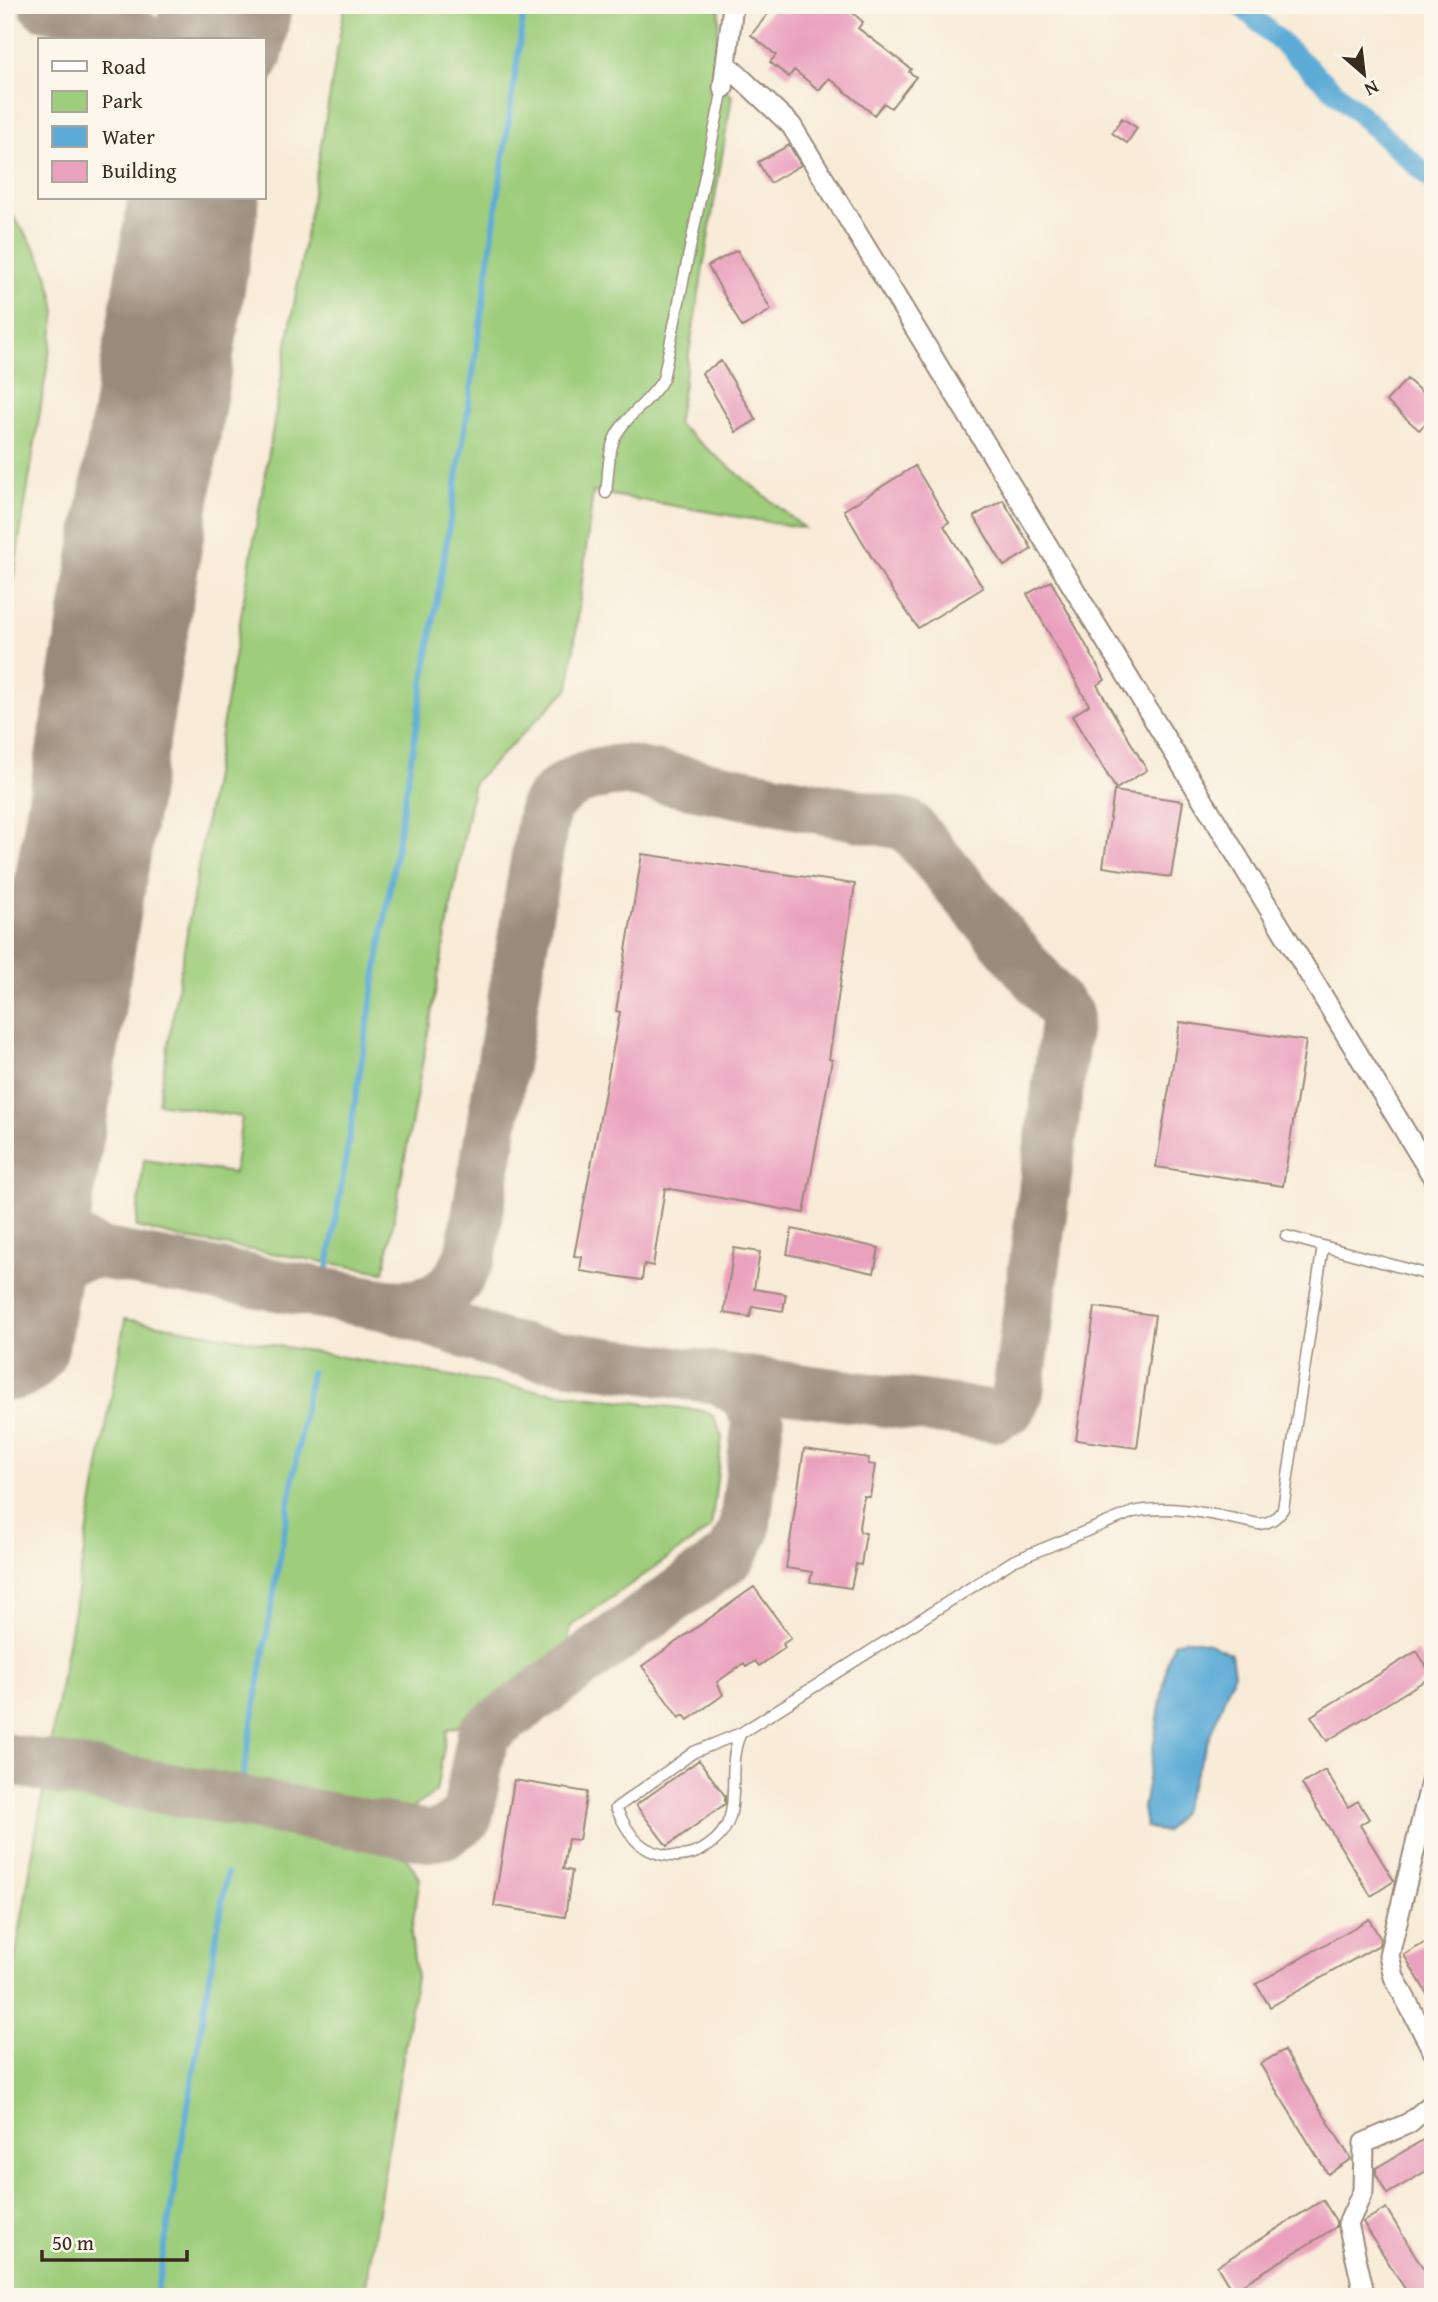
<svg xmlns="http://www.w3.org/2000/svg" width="1438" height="2302" font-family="'Gentium Book Plus',serif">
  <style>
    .green { fill: #9ecd7b; stroke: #6c7c4c; stroke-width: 2 }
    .water { fill: #5dacd7; stroke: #4c6b7a; stroke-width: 2 }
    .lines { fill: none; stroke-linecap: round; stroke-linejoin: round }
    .stream { stroke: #5dacd7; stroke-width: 6 }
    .canal { stroke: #5dacd7; stroke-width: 21 }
    .taxiway { stroke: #9a8a7a; stroke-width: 52 }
    .runway { stroke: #9a8a7a; stroke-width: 131 }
    .building { fill: #eaa1be }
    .service-casing { stroke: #9a8a7a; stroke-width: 13 }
    .minor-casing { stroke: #9a8a7a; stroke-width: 23 }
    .service { stroke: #fff; stroke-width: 10 }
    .minor { stroke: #fff; stroke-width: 19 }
  </style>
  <rect width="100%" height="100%" fill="#fbf7ec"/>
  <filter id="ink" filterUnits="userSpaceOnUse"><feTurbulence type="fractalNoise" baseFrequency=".0143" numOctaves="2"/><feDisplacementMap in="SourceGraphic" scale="14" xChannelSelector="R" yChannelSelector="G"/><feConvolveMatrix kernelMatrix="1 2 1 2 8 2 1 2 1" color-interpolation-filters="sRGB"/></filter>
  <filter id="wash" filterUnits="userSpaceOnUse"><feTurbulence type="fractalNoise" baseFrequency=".00686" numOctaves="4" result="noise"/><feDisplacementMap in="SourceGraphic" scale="28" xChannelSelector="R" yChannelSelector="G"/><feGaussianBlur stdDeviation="1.57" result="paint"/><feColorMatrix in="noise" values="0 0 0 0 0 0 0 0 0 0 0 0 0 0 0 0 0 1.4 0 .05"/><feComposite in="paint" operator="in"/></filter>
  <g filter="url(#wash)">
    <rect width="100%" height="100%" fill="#f8ebd7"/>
    <path class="green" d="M345,5H720L714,79L732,96L677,424L804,528L593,492L569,688L474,782L384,1272L181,1238L136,1227L144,1160L234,1173L242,1117L158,1103Z
      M5,205C34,245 48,261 56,312L5,629Z
      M125,1319L527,1389L704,1411L714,1417L722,1437L711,1528L571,1626L566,1652L466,1723L447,1730L436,1792L411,1809L50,1745Z
      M43,1792L404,1855L420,1878L411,1933L416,1977L364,2297H5V2020Z"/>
    <path class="water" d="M1186,1639L1209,1643L1231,1654L1234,1673L1180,1814L1165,1832L1146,1827L1143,1808L1168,1659L1174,1643Z"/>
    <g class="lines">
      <path class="stream" d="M327,1273L467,417L525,5
        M241,1789L311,1372
        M156,2297L227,1873"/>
      <path class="canal" d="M1240,5L1433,181"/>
      <path class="taxiway" d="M45,5C79,11 117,17 144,40
        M33,1156C39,1201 55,1236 100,1253L387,1305L501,1345L535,1353L995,1416L1010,1408L1018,1392L1067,1015L908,825L623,770C590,772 565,781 545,807L471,1253C455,1295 432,1309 387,1305
        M7,1328C23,1281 48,1256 100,1253
        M5,1759L428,1836L445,1833L467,1817L483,1734L721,1563L731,1555L744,1531L758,1421L746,1395L721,1379"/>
      <path class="runway" d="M220,40L226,5
        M5,1336L194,198"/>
    </g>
    <g id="blocks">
      <path class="building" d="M775,5H844L863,22L858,28L911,69L909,72L916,77L891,108L884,103L874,115L829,78L819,90L794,70L789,77L770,62L776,55L751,35Z
        M1122,118L1137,128L1127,143L1112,133Z
        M789,145L801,165L770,183L758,162Z
        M737,250L771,310L742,327L708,266Z
        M721,361L756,420L736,432L702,373Z
        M1407,379L1433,402V428L1426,423L1419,430L1386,401Z
        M915,466L949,522L944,526L983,588L918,628L885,580L844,510Z
        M1003,500L1032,549L1004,566L974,516Z
        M1051,581L1105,680L1097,685L1147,770L1116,789L1072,716L1089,705L1027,594Z
        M1114,791L1183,801L1171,877L1103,867Z
        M642,854L855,884L829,1059L832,1060L804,1213L665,1188L653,1266L644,1264L642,1280L580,1271L582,1257L574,1256L620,1012L616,1011Z
        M1180,1022L1306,1041L1283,1186L1156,1167Z
        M792,1229L879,1248L874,1273L787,1254Z
        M734,1248L760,1252L754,1289L786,1294L783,1311L752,1306L750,1317L724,1313Z
        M1095,1307L1155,1315L1137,1448L1076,1440Z
        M804,1449L869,1458L868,1464L875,1465L870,1497L864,1496L859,1527L860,1532L866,1533L861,1565L856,1564L851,1588L810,1582L812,1572L786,1568Z
        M754,1587L791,1638L783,1644L785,1648L759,1666L755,1661L746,1667L744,1663L717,1682L723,1695L688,1720L684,1715L679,1718L642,1666Z
        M1417,1651L1432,1676L1327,1741L1311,1716Z
        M699,1760L725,1796V1804L667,1846L636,1805Z
        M1325,1770L1348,1807L1358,1801L1369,1819L1360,1825L1394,1881L1371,1896L1302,1784Z
        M514,1780L587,1792L579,1840L568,1839L563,1869L572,1871L565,1917L494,1906Z
        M1369,1919L1380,1938L1379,1945L1270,2007L1256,1984Z
        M1433,1938V2004L1404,1955Z
        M1284,2050L1351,2159L1328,2174L1260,2064Z
        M1433,2134V2167L1387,2194L1376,2174V2168Z
        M1323,2200L1336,2221V2227L1232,2291L1217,2266Z
        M1386,2208L1433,2284V2297H1410L1363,2222Z"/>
    </g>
  </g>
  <g filter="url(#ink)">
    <use href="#blocks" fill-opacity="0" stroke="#9a8a7a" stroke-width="2"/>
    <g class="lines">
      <g class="service-casing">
        <path id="service" d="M606,493C609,473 607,446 620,429C633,410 652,399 663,379L723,88
          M1286,1236L1433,1276
          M741,1733C722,1770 750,1818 708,1846C698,1853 686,1857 673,1856C640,1854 629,1835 616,1808L694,1752L741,1733L1013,1561L1133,1512C1175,1503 1217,1516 1259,1524C1270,1523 1276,1519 1283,1509L1323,1246"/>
      </g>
      <g class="minor-casing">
        <path id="minor" d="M733,5L726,64L791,125L1433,1177
          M723,88L726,64
          M1433,1774L1389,1955L1394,1977L1433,2051
          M1365,2297L1348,2224L1363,2191L1364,2143L1409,2123L1433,2103"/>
      </g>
      <use href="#service" class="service"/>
      <use href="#minor" class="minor"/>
    </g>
  </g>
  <rect width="1438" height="2302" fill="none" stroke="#fbf7ec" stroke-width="28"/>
  <rect x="38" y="38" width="228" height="161" fill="#fbf7ec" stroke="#aea59a" stroke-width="2"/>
  <rect x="52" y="61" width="35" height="10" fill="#ffffff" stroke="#aea59a" stroke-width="2"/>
  <text x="102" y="74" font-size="21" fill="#3b2a1e">Road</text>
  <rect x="52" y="91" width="35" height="21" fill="#9ecd7b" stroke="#aea59a" stroke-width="2"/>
  <text x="102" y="108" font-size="21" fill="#3b2a1e">Park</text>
  <rect x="52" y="126" width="35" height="21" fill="#5dacd7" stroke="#aea59a" stroke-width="2"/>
  <text x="102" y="144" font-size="21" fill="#3b2a1e">Water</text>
  <rect x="52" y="161" width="35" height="21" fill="#eaa1be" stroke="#aea59a" stroke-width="2"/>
  <text x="102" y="178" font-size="21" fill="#3b2a1e">Building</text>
  <g transform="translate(1364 74) rotate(152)" stroke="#fbf7ec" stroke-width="5" paint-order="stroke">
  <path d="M0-5L12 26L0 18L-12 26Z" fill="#3b2a1e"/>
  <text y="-10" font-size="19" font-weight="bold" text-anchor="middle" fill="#3b2a1e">N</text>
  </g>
  <path d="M42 2250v10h145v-10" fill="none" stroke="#3b2a1e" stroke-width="3.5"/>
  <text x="52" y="2250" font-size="21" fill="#3b2a1e" stroke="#fbf7ec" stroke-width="5" paint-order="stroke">50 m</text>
</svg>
